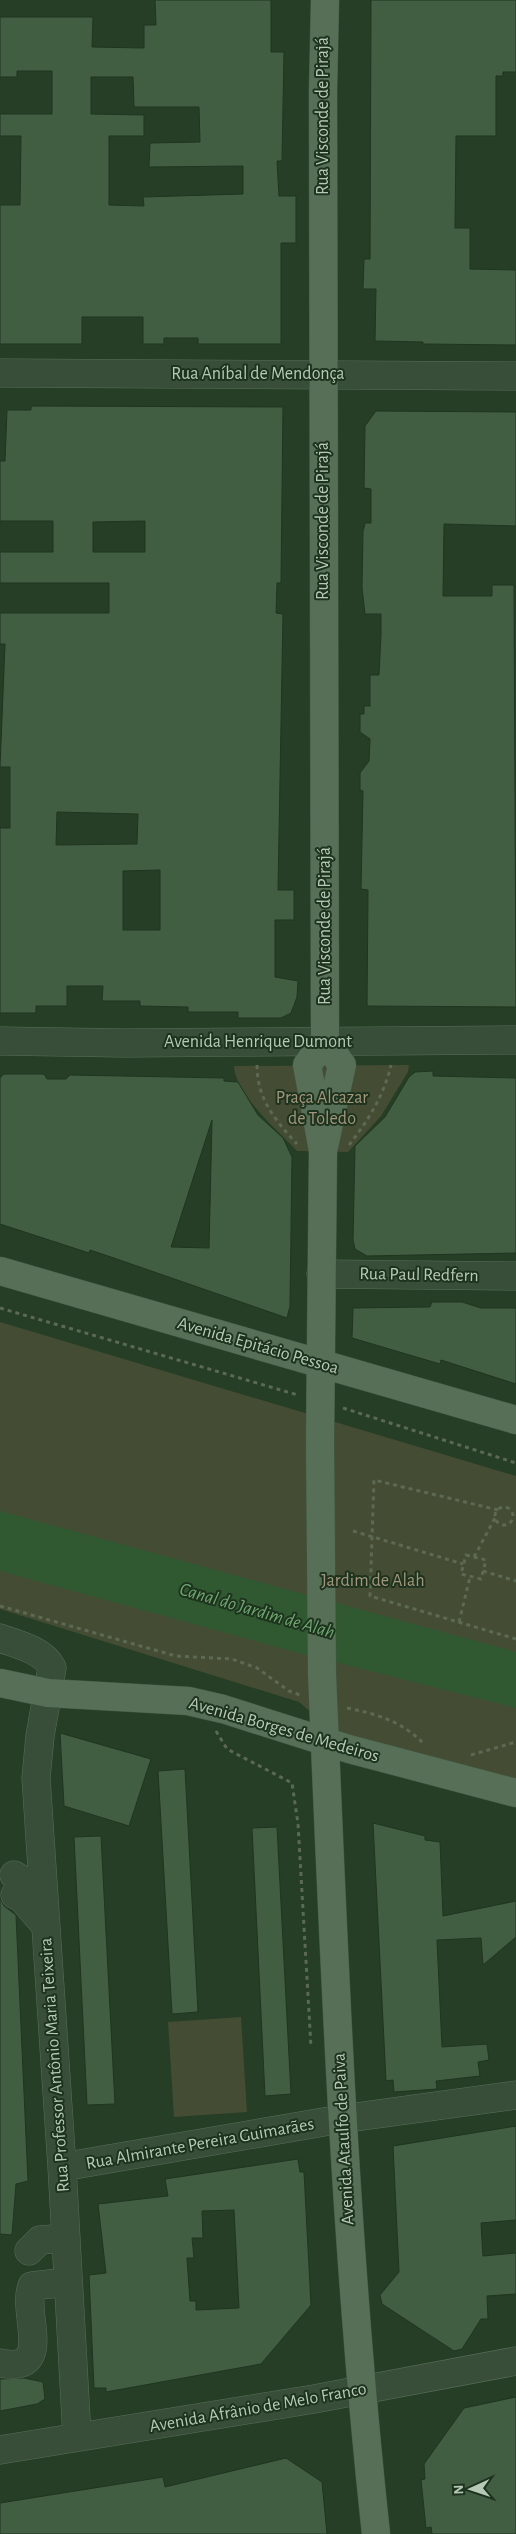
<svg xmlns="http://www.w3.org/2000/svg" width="516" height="2534" font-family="'Alegreya Sans',sans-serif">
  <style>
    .green { fill: #454c34 }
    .water { fill: #305931 }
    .building { fill: #415d42; stroke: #203520; fill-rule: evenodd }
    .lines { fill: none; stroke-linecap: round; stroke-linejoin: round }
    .minor-casing { stroke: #5a6e5a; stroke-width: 29 }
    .major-casing { stroke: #425743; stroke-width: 29 }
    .path { stroke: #5c6953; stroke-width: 3; stroke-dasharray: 4 4; stroke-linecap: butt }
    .minor { stroke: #394e39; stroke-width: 28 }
    .major { stroke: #576e57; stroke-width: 28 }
    .major-bridge-casing { stroke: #425743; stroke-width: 29; stroke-linecap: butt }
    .major-bridge { stroke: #576e57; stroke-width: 28 }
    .labels { text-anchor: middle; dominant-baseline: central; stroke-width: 4; stroke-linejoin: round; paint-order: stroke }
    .street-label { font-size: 18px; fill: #b5c9b6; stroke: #1e331e }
    .park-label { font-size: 18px; fill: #a3967c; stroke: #1e331e }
    .water-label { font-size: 19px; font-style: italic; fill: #6fa670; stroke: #1e331e }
  </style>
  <rect width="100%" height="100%" fill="#253e25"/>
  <path class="green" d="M409,1065L408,1072L381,1116L348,1152L297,1151C278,1131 235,1094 234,1066Z
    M0,1322L516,1476V1779L341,1738L299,1702L0,1609Z
    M241,2017L247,2112L174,2117L168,2022Z"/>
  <path class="water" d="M0,1511L516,1652V1708L295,1652L0,1571Z"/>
  <path class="building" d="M155,0H271V52H284L282,161H277L279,196H296V243H281V344H198V338H164V344H143V317H82V344H0V205H20L21,136H0V114H52V71H17V77H0V17H93L92,47L144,48V25H156ZM91,77H133L134,107H199L200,142L150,143L149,167L243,166V194L143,197L144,206L109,205V136H144V115L91,114Z
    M371,0H516V72H503V76H496V136H456L455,228H470V269L516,270V345L423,344V342L375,341L376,289H363L364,259H370Z
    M31,406L283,407L281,583H277L276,613L283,614L278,890H294V920H275V977L298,981L297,997L291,1013L281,1018H238V1012H188V1007L140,1006V1001H102L103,986H67V1006H36V1013H0V828H10V767H0L5,644H0V613H109V583H0V552H53V521H0V461H5L7,410H31ZM145,521V552H93V522ZM57,812L138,814L137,844L56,845ZM160,870V930H123V871Z
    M376,411L516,412V526L444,524L443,596H492V585H514L516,1007L367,1006L368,890L361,889L363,791L360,790V773L369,761L370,739L360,732V714H364V706H370V675H379L381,634V614H365L362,588L363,532L365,523H371V489L364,488L365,426Z
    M433,1071V1076L516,1078V1253L367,1256L355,1249L353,1240L355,1146L385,1117L409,1077L415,1072Z
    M4,1074H44L47,1079H66L70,1075L224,1078V1081L238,1082L258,1115L283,1138L292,1157L290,1306L287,1318L108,1256L90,1250L89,1253L0,1224V1078ZM212,1120L209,1248L171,1247Z
    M432,1302H462L481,1308H516V1384L441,1360L440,1364L352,1338L353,1308L430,1307Z
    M60,1733L151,1759L129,1826L64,1806Z
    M185,1769L198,2012L172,2014L158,1771Z
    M373,1823L425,1836V1840L440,1842L443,1916L516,1901V1937L483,1965L481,1938L437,1940L442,2047L487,2044L489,2060L478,2062L480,2076L436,2081L437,2089L394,2092L393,2080L386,2081Z
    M277,1827L291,2094L265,2096L252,1828Z
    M101,1836L115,2104L87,2105L74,1837Z
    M0,1898L4,1906L16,1915L28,2181L16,2184L12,2235L0,2234Z
    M516,2126V2220L481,2223L483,2256L516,2253V2294L487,2296L488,2319H481L462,2349L454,2351L382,2304L380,2295L399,2272L393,2146Z
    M298,2159L300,2172H304L311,2305L261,2364L106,2392V2388H94L89,2275L106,2273L98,2204L168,2196L165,2179ZM234,2210L239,2308L196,2310V2301H190L187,2258H194L192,2238H203L202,2211Z
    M24,2378L43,2382L45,2399L37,2404L0,2411V2379Z
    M516,2397V2534H432L431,2527L426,2528L421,2480L425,2479L424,2464L464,2408Z
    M286,2458L322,2482L327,2534H0V2503L163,2477L165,2487Z"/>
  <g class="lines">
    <g class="minor-casing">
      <path id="minor" d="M0,373L516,376
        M0,1041L124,1043L516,1040
        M321,1274L516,1276
        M0,1638C16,1644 44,1650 52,1668L40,1736L36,1778L62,2167L77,2437
        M14,1875L26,1882L44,1901
        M15,1895L20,1896L45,1925
        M62,2167L341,2119L516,2095
        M29,2251L40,2240L66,2238
        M0,2363C56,2374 21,2313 32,2286L67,2282
        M0,2450L314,2399L516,2361"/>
    </g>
    <g class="major-casing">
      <path id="major" d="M323,1151L342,1065L325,1041L323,92L325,0
        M0,1271L516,1420
        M320,1443L323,1151L307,1065L325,1041
        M322,1673C334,1961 345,2248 376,2534
        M0,1683L48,1693L188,1701L223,1709L349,1749L516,1793"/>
    </g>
    <path class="path" d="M257,1065C257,1099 275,1120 297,1144
      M349,1145C368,1121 384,1095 391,1065
      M0,1308L298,1395
      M343,1408L516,1463
      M495 1516a9 9 0 1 1 18 0a9 9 0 1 1-18 0Z
      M498,1510L374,1480L370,1596L516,1639
      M353,1531L463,1564
      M466,1555L486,1560L481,1579L461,1574Z
      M474,1557L495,1518
      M483,1571L516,1581
      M0,1606L176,1656L232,1659L257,1668L289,1691L300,1695
      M459,1622L470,1577
      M347,1708C377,1714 401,1721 423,1743
      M216,1731L227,1749L292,1783L298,1824L311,2047
      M471,1755L516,1742"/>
    <use href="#minor" class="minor"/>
    <use href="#major" class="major"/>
    <g class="major-bridge-casing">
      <path id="major-bridge" d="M320,1443L322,1673"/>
    </g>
    <use href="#major-bridge" class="major-bridge"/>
  </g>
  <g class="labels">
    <g class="street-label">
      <text transform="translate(323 116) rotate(-90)">Rua Visconde de Pirajá</text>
      <text x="258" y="374">Rua Aníbal de Mendonça</text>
      <text transform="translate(323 521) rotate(-90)">Rua Visconde de Pirajá</text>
      <text transform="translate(325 926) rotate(-90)">Rua Visconde de Pirajá</text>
      <text x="258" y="1042">Avenida Henrique Dumont</text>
      <text transform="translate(419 1275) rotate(1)">Rua Paul Redfern</text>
      <text transform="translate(258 1346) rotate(16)">Avenida Epitácio Pessoa</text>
      <text transform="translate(284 1730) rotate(16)">Avenida Borges de Medeiros</text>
      <text transform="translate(55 2065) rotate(-94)">Rua Professor Antônio Maria Teixeira</text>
      <text transform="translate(344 2139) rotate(-93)">Avenida Ataulfo de Paiva</text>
      <text transform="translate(200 2144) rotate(-10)">Rua Almirante Pereira Guimarães</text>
      <text transform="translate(258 2408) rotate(-10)">Avenida Afrânio de Melo Franco</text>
    </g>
    <g class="park-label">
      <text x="322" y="1098">Praça Alcazar<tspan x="322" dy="21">de Toledo</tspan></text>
      <text x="373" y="1581">Jardim de Alah</text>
    </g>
    <g class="water-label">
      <text transform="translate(257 1611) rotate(16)">Canal do Jardim de Alah</text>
    </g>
  </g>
  <g transform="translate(471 2489) rotate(267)" stroke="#1e331e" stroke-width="4" paint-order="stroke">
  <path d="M0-4L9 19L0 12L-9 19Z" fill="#b5c9b6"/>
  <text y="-8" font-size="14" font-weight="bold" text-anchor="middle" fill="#b5c9b6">N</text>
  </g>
</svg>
